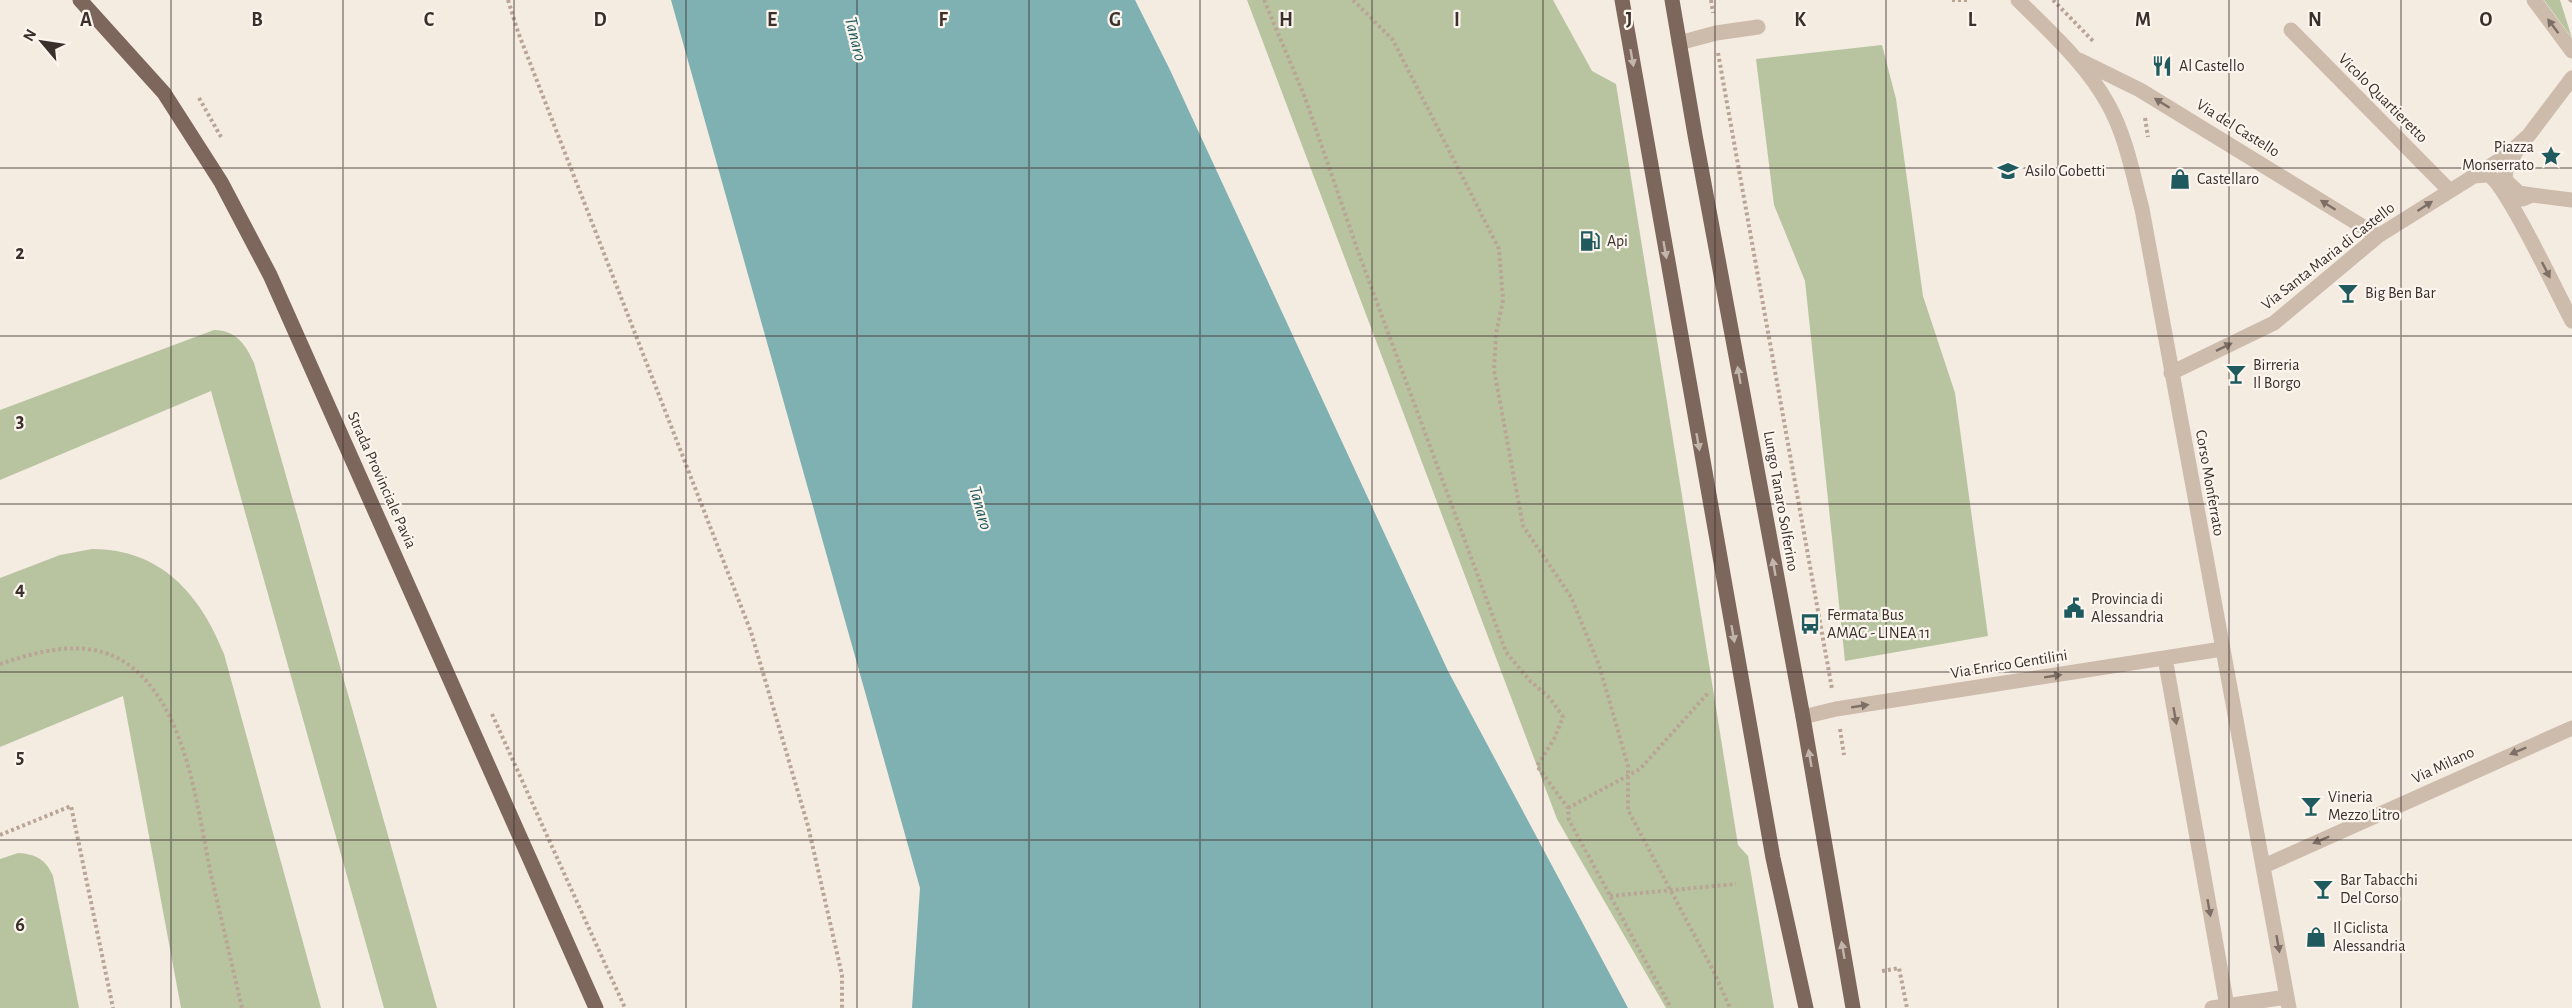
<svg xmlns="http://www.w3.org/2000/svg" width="2572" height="1008" font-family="'Alegreya Sans',sans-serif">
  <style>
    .green { fill: #b8c4a0 }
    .water { fill: #7fb0b2 }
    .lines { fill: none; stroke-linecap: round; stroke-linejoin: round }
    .path { stroke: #b9a596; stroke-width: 4; stroke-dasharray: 3 3; stroke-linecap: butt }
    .minor { stroke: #cdbbac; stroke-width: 15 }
    .major { stroke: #7d675c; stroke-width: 15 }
    .oneway { fill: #7d6f65 }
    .oneway2 { fill: #c2b5ac }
    .grid { fill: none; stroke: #3b302b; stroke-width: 1.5; stroke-opacity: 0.55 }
    .labels { text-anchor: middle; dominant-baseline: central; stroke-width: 4.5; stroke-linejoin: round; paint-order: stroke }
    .poi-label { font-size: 16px; fill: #3b302b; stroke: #fbf5ee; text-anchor: start }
    .street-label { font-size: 16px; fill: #3b302b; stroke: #fbf5ee }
    .water-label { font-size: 18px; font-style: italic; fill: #1f5a5e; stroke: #fbf5ee }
    .grid-label { font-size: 20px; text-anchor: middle; font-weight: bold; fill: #3b302b; stroke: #fbf5ee; stroke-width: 4.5; stroke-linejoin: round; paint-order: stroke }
  </style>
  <rect width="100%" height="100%" fill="#f4ebe1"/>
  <path class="green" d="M1247,0H1553L1592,71L1616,84L1738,845L1748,856L1774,1008H1666L1557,819Z
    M2544,0H2560L2572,38Z
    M1882,45L1896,99L1923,296L1955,393L1988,636L1845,661L1805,281L1774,205L1756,59Z
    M214,330C236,330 246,345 254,363L437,1008H384L211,391L0,480V410Z
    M92,549C161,549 200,594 224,654L321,1008H181L123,696L0,747V578L60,555Z
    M18,853C35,854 46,859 53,876L79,1008H0V859Z"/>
  <path class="water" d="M671,0H1135L1170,70L1448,671L1628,1008H912L920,888Z"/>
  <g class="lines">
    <path class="path" d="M508,0L518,32L751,632L808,826L842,975V1008
      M1264,0L1304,95L1359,254L1506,652L1530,681L1550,698L1563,717L1554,739L1537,766L1568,808L1569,820L1671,1008
      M1353,0L1393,40L1499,249L1503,300L1496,334L1494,370L1523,526L1571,597L1599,665L1628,766V810L1714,972L1730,1008
      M1711,0L1713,13
      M1952,0H1969
      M2053,0L2094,42
      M2570,2L2571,0
      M1718,53L1832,689
      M199,98L221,137
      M2145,118L2148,137
      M0,664C39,651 85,638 123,661C188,702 197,811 212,879C222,922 232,965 242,1008
      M492,714L625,1008
      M1840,729L1844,755
      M1568,808L1640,769L1708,693
      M0,835L71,806L113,1008
      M1610,896L1736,884
      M1882,971L1899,968L1907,1008"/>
    <path class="minor" d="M2018,0C2050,32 2086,64 2108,104C2126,136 2133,175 2142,209L2289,1008
      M2534,0L2572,51
      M2291,30L2449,190
      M1679,43L1716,33L1758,27
      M2079,60L2140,90L2378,236
      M2517,150L2506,170L2505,180L2519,193L2532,195
      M2473,176L2488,175C2506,183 2559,297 2572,321
      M2523,199L2532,195L2572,200
      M2171,373L2274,323L2378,236L2506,156L2529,135L2572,78
      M2165,658L2227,1006
      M1803,717L1836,709L2222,649
      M2264,866L2572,728
      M2212,1008L2287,997"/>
    <path class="major" d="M80,0L164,93L221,182L270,275L596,1008
      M1622,0L1773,858L1806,1008
      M1672,0L1695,135L1803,717L1853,1008"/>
  </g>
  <defs><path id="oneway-solid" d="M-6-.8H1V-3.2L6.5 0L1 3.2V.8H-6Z" transform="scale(1.5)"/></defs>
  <g class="oneway">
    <use href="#oneway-solid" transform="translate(2553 26) rotate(-127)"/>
    <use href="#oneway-solid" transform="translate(2162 103) rotate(-148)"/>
    <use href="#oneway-solid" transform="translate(2328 205) rotate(-148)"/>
    <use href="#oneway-solid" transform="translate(2425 206) rotate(-33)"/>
    <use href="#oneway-solid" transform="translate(2546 270) rotate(63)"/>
    <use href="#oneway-solid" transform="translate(2224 347) rotate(-26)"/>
    <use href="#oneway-solid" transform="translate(2053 676) rotate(-9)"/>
    <use href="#oneway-solid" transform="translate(1860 706) rotate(-9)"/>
    <use href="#oneway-solid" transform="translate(2175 716) rotate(80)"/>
    <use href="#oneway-solid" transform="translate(2518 751) rotate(157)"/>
    <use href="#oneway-solid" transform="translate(2321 840) rotate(157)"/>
    <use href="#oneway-solid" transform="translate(2209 908) rotate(80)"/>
    <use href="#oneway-solid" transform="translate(2278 944) rotate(80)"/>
  </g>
  <g class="oneway2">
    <use href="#oneway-solid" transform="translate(1632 58) rotate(80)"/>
    <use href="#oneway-solid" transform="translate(1665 250) rotate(80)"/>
    <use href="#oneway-solid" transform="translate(1739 375) rotate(-100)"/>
    <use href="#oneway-solid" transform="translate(1698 442) rotate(80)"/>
    <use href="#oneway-solid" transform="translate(1774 567) rotate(-100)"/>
    <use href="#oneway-solid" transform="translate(1733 634) rotate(80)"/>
    <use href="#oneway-solid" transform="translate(1810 758) rotate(-100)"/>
    <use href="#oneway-solid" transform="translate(1843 950) rotate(-100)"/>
  </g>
  <path class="grid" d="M171,0V1008M343,0V1008M514,0V1008M686,0V1008M857,0V1008M1029,0V1008M1200,0V1008M1372,0V1008M1543,0V1008M1715,0V1008M1886,0V1008M2058,0V1008M2229,0V1008M2401,0V1008M0,168H2572M0,336H2572M0,504H2572M0,672H2572M0,840H2572"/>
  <defs>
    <g id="restaurant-bare" transform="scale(1.62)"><path d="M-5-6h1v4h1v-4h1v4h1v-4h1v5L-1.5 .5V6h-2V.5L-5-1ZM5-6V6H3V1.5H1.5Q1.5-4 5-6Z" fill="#1f5a5e" stroke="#fbf5ee" stroke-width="2.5" paint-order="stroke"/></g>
    <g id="sight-bare" transform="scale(1.62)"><path d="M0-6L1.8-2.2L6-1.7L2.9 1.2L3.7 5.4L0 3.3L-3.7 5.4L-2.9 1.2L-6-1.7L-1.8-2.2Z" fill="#1f5a5e" stroke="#fbf5ee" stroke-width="2.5" paint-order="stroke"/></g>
    <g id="school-bare" transform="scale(1.62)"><path d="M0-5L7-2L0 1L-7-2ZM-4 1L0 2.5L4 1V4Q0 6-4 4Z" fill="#1f5a5e" stroke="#fbf5ee" stroke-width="2.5" paint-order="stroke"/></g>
    <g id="shop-bare" transform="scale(1.62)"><path d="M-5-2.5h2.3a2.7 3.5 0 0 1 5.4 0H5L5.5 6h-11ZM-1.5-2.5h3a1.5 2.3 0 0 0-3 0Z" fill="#1f5a5e" stroke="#fbf5ee" stroke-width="2.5" paint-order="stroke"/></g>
    <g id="fuel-bare" transform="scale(1.62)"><path d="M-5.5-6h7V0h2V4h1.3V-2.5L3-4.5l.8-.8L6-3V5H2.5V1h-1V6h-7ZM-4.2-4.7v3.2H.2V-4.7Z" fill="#1f5a5e" stroke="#fbf5ee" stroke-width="2.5" paint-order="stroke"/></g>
    <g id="bar-bare" transform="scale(1.62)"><path d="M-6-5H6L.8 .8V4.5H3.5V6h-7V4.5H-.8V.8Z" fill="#1f5a5e" stroke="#fbf5ee" stroke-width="2.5" paint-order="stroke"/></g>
    <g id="civic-bare" transform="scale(1.62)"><path d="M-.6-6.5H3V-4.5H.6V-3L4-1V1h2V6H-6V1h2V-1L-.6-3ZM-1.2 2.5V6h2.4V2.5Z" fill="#1f5a5e" stroke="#fbf5ee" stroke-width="2.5" paint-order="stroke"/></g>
    <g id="bus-bare" transform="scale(1.62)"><path d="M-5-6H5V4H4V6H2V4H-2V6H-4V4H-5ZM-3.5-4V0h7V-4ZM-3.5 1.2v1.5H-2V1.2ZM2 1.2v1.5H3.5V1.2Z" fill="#1f5a5e" stroke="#fbf5ee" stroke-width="2.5" paint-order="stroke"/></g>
  </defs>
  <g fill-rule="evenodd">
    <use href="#restaurant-bare" x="2162" y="66"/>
    <use href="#sight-bare" x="2551" y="156"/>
    <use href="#school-bare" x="2008" y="171"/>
    <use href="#shop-bare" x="2180" y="179"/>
    <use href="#fuel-bare" x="1590" y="241"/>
    <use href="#bar-bare" x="2348" y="293"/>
    <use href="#bar-bare" x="2236" y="374"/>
    <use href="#civic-bare" x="2074" y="608"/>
    <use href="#bus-bare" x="1810" y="624"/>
    <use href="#bar-bare" x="2311" y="806"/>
    <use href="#bar-bare" x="2323" y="889"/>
    <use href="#shop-bare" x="2316" y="937"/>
  </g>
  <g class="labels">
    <g class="poi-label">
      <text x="2179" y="66">Al Castello</text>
      <text x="2534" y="147" text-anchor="end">Piazza<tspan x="2534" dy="18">Monserrato</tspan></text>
      <text x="2025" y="171">Asilo Gobetti</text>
      <text x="2197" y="179">Castellaro</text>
      <text x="1607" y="241">Api</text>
      <text x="2365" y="293">Big Ben Bar</text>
      <text x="2253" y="365">Birreria<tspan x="2253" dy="18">Il Borgo</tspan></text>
      <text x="2091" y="599">Provincia di<tspan x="2091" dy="18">Alessandria</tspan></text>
      <text x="1827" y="615">Fermata Bus<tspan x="1827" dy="18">AMAG - LINEA 11</tspan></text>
      <text x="2328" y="797">Vineria<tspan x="2328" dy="18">Mezzo Litro</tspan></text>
      <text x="2340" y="880">Bar Tabacchi<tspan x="2340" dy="18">Del Corso</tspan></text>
      <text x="2333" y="928">Il Ciclista<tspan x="2333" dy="18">Alessandria</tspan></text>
    </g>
    <g class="street-label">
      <text transform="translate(2383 98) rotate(45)">Vicolo Quartieretto</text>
      <text transform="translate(2238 128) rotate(32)">Via del Castello</text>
      <text transform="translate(2328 256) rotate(-38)">Via Santa Maria di Castello</text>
      <text transform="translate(382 480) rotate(66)">Strada Provinciale Pavia</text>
      <text transform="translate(2210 483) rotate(80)">Corso Monferrato</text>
      <text transform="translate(1781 501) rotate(80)">Lungo Tanaro Solferino</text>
      <text transform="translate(2009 664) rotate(-9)">Via Enrico Gentilini</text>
      <text transform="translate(2443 765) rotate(-25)">Via Milano</text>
    </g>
    <g class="water-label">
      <text transform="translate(855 39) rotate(76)">Tanaro</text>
      <text transform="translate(980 508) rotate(74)">Tanaro</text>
    </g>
  </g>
  <g class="grid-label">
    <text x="86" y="26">A</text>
    <text x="257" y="26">B</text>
    <text x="429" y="26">C</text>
    <text x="600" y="26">D</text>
    <text x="772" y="26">E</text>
    <text x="943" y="26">F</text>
    <text x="1115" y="26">G</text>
    <text x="1286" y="26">H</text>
    <text x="1457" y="26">I</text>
    <text x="1629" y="26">J</text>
    <text x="1800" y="26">K</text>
    <text x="1972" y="26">L</text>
    <text x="2143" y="26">M</text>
    <text x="2315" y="26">N</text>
    <text x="2486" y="26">O</text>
    <text x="20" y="259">2</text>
    <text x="20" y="427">3</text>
    <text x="20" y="595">4</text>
    <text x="20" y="763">5</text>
    <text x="20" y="931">6</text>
  </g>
  <g transform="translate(42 42) rotate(299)" stroke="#fbf5ee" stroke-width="4.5" paint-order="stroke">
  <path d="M0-4.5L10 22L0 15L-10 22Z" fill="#3b302b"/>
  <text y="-9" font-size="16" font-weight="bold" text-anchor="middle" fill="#3b302b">N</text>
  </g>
</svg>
